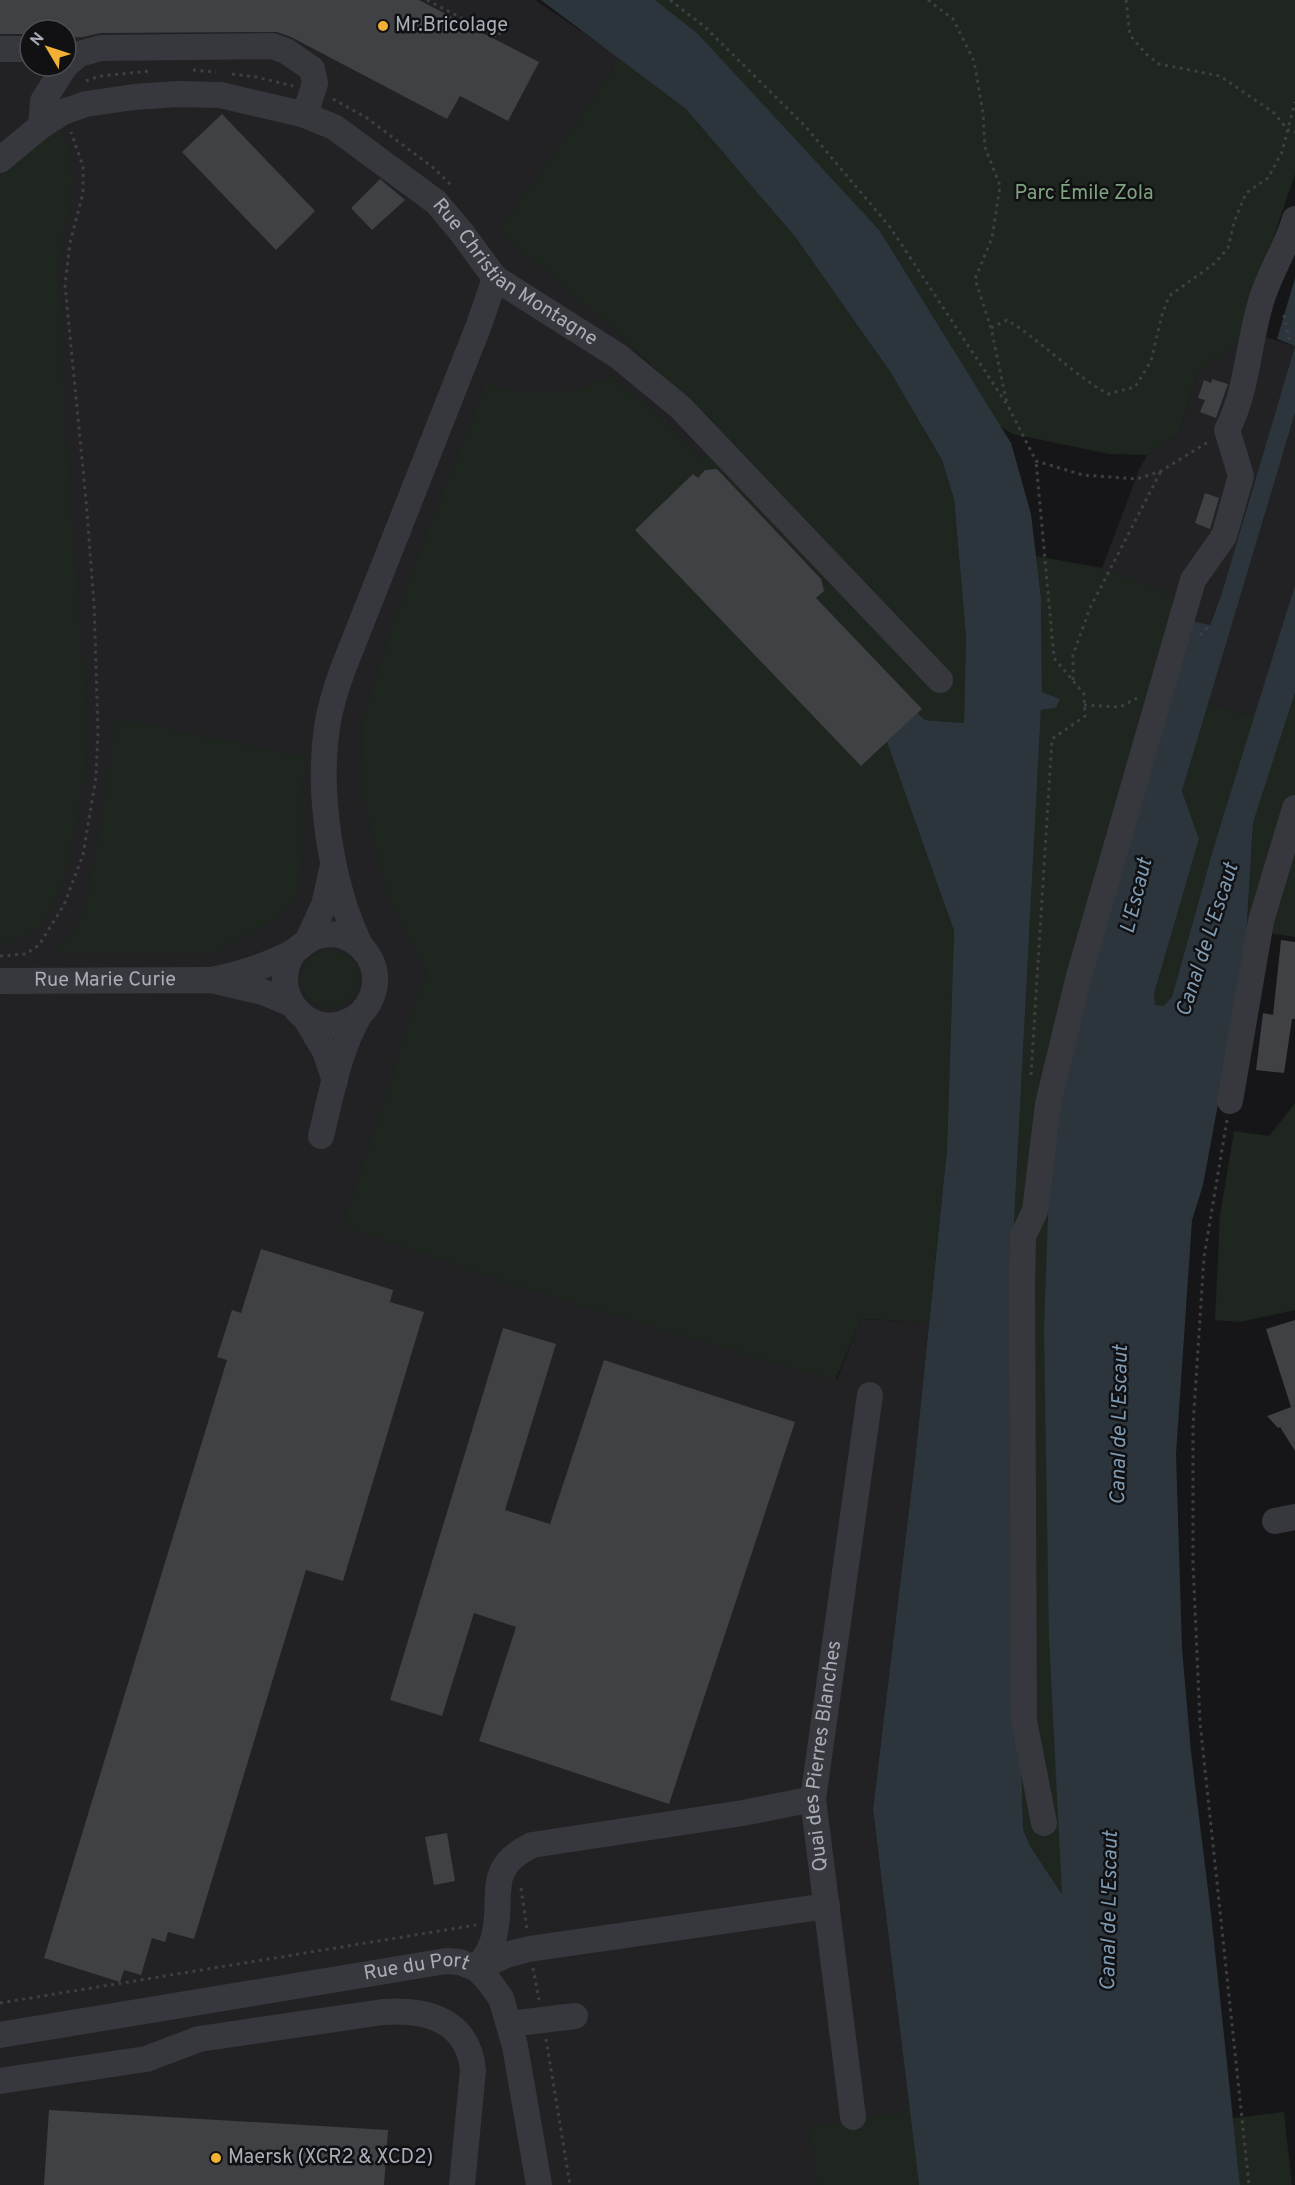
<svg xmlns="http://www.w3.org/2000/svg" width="1295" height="2185" font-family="Overpass,sans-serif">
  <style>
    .built { fill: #222225; fill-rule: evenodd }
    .green { fill: #1e261f }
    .water { fill: #2c353c }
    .building { fill: #404145 }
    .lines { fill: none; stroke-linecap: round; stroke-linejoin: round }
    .path { stroke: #3d3f44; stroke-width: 3; stroke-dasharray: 3 4.5; stroke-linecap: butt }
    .minor { stroke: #37383d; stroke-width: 26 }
    .poi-dot { fill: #f2b134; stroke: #111113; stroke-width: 2 }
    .labels { text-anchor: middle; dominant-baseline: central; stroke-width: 5; stroke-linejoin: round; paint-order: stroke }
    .poi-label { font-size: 20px; fill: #a8adb8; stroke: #111113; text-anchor: start }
    .park-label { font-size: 20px; fill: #7fa381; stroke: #111113 }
    .street-label { font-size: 20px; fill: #a8adb8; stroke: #111113 }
    .water-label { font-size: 21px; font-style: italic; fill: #7f9bb3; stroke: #111113 }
  </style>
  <rect width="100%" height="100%" fill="#161618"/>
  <path class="built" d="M0,0H535L618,56L611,72L620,335L726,438L613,542L836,1381L861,1319L929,1322L915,1460L873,1809L919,2185H0ZM30,30H66V66H30Z
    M1242,330L1295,346L1221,596L1209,626L1191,621L1102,568L1139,470L1147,455L1179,433L1197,374L1237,342Z
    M1295,413V585L1255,717L1208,703Z"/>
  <path class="green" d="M655,0H1295V174L1238,342L1197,374L1179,433L1147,455L1109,454L1013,434L1000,426L880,231Z
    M618,56L686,109L796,238L891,373L942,460L954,499L966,636L964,723L924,720L887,742L954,931L947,1149L929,1322L861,1319L835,1381L513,1285L343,1226L423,979L430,978L386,893L362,792L364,717L394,618L486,383L513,392L574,391L611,375L683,439L702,459L726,438L620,335L499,231L611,72Z
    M60,130L69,146L73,182L58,271L63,335L65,424L88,733L79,812L62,887L40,928L0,946V177L41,141Z
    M1036,556L1102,568L1177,597L1049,1640L1063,1895L1030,1846L1023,1829L1011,1364L1012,1261L1041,710L1056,708L1059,699L1042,692L1041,598Z
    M1295,693V937L1247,930L1253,823Z
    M1208,703L1255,717L1214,846L1172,997L1165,1007L1155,1005L1154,994L1199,839L1182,791Z
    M128,720L307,757L302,786L303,833L298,895L274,920L213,953H54L78,923L88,892L99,834L114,731L113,722Z
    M301 979a29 29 0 1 1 58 0a29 29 0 1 1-58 0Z
    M1295,1103V1310L1240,1322L1215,1320L1220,1215L1234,1131L1269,1136Z
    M910,2111L919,2185H817L810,2126Z
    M1284,2112L1292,2185H1240L1233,2118Z"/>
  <path class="water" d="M541,0H655L698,34L880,231L1011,443L1031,514L1041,598L1042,692L1060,699L1056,708L1041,710L1012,1261L1011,1364L1023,1829L1030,1846L1062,1894L1049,1640L1044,1330L1049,1187L1060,1105L1081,999L1191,621L1210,625L1221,596L1295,346L1277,339L1295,278V413L1182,791L1199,839L1154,994L1155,1005L1164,1006L1172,997L1214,846L1295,585V693L1253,823L1245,958L1203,1185L1192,1220L1176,1454L1182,1648L1191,1752L1211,1914L1240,2185H919L873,1809L915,1460L947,1149L954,931L887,742L917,713L925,720L964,723L966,636L954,499L942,460L891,373L796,238L686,109Z"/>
  <path class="building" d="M0,0H419L539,62L508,121L460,96L447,119L291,37L277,32L101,33L83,37L66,38V30H30V34H0Z
    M222,114L315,211L276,250L182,152Z
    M380,179L405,200L372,230L351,208Z
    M1212,379L1228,384L1216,418L1200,412L1205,400L1198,398L1204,380L1211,383Z
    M717,469L821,579L824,591L816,598L922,709L861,766L635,530L693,474L698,478L705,470Z
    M1205,493L1219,498L1210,529L1195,523Z
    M1281,940L1295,942V1019H1292L1284,1073L1256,1070L1263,1013L1273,1015Z
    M261,1249L393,1290L390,1302L424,1312L343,1581L306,1570L194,1939L168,1932L165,1942L152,1938L141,1975L124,1970L120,1982L44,1958L227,1360L217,1357L232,1310L241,1313Z
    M1295,1320V1451L1280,1427L1278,1428L1267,1416L1291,1407L1266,1329Z
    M503,1328L556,1344L505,1510L550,1524L604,1360L795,1422L669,1804L479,1741L516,1627L474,1613L442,1716L390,1700Z
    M447,1833L455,1881L434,1885L425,1837Z
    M49,2110L388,2130L384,2185H44Z"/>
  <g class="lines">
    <path class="path" d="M427,0L498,37L508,17
      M670,0L705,27L805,126L890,227L1008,406L1036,461L1083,475L1137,479L1161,471L1208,442
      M928,0L953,19L974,61L983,113L985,147L1000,186L992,238L975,279L991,328L1007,404
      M1126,0L1130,35L1145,53L1159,64L1220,76L1274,113L1288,130L1295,132
      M193,70L216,72
      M232,74L256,77L293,86
      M86,81L100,76L150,71
      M333,99L367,118L435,169L451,185
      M1284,315L1290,344
      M991,328L1007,320C1043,342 1071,373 1108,394L1135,387L1151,361L1162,315L1169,296L1215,263L1228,248L1234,222L1246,193L1268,178L1282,152L1295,102
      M1200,635L1209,626
      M1073,680V655L1090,608L1161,471
      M1084,705L1120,707L1137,698
      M0,956L26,954L39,945L64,905L83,855L96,777L98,731L94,603L86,500L65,285L70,243L83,193V166L71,132
      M1031,1075L1052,739L1085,716L1084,694L1054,658L1036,461
      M1227,1120L1204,1257L1193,1426V1563L1200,1722L1249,2185
      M521,1888L527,1929
      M533,1968L539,2000
      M0,2003L476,1925
      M546,2039L570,2185"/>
    <g class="minor">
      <path d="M0,49H30"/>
      <path d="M66,65L79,54L101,48L272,46L286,51L312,69L315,83L305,115"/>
      <path d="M41,126L43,101L65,66"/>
      <path id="s1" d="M0,160L41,126L63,112L86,104L134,97L177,94L220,95L302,114L334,127L436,202L462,233L495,278L618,356L680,407L940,680"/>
      <path d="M308,940L324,905L332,870"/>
      <path d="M361,947C331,886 317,794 327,727C330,707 336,688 343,669L479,325L495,278"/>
      <path d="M211,980C232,976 253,970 272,962C279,959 286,956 293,952C301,947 306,940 315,937C343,927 372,947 375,975C376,989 371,1003 361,1013C319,1050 263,998 294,951"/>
      <path id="s2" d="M0,981L211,980L263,992L292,1004"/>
      <path d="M306,1019L325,1051L335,1081"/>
      <path d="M1230,1101L1261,921L1295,808"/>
      <path d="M321,1136C331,1096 339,1049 360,1014"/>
      <path d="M1275,1521L1295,1517"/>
      <path d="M1044,1823L1024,1721L1022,1287L1023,1236L1035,1211L1048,1104L1079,976L1193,580L1224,536L1241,476L1227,430C1247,392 1248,346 1260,305C1268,275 1286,249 1295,219"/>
      <path d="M477,1969C485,1958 493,1946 495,1932C503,1893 485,1868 532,1845L743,1813L813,1799"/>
      <path d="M477,1969L506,1955L529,1949L827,1906"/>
      <path d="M510,2024L575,2016"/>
      <path id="s3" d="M0,2035L446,1961L460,1962L477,1969L487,1979L501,1998L515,2046L539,2185"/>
      <path d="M0,2081L146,2059L199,2039L383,2012C427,2009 468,2020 473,2070L462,2185"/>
      <path id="s4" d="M853,2117L813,1799L870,1395"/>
    </g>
  </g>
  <g class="poi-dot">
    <circle cx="383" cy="26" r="6"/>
    <circle cx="216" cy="2158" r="6"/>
  </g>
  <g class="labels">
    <g class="poi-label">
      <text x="395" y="26">Mr.Bricolage</text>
      <text x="228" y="2158">Maersk (XCR2 &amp; XCD2)</text>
    </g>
    <g class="park-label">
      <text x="1084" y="194">Parc Émile Zola</text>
    </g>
    <g class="street-label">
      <text stroke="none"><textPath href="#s1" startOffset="591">Rue Christian Montagne</textPath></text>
      <text stroke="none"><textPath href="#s2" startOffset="105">Rue Marie Curie</textPath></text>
      <text stroke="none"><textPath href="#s4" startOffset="364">Quai des Pierres Blanches</textPath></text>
      <text stroke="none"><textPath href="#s3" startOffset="422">Rue du Port</textPath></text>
    </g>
    <g class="water-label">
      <text transform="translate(1137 896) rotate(-76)">L'Escaut</text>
      <text transform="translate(1208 940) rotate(-72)">Canal de L'Escaut</text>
      <text transform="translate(1120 1425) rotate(-89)">Canal de L'Escaut</text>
      <text transform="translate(1110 1911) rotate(-89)">Canal de L'Escaut</text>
    </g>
  </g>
  <g transform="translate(48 48) rotate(309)"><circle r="28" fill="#111113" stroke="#4d4f55" stroke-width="1.5"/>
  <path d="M0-4.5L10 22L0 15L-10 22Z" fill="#f2b134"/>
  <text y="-9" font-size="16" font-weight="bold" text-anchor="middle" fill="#a8adb8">N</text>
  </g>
</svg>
